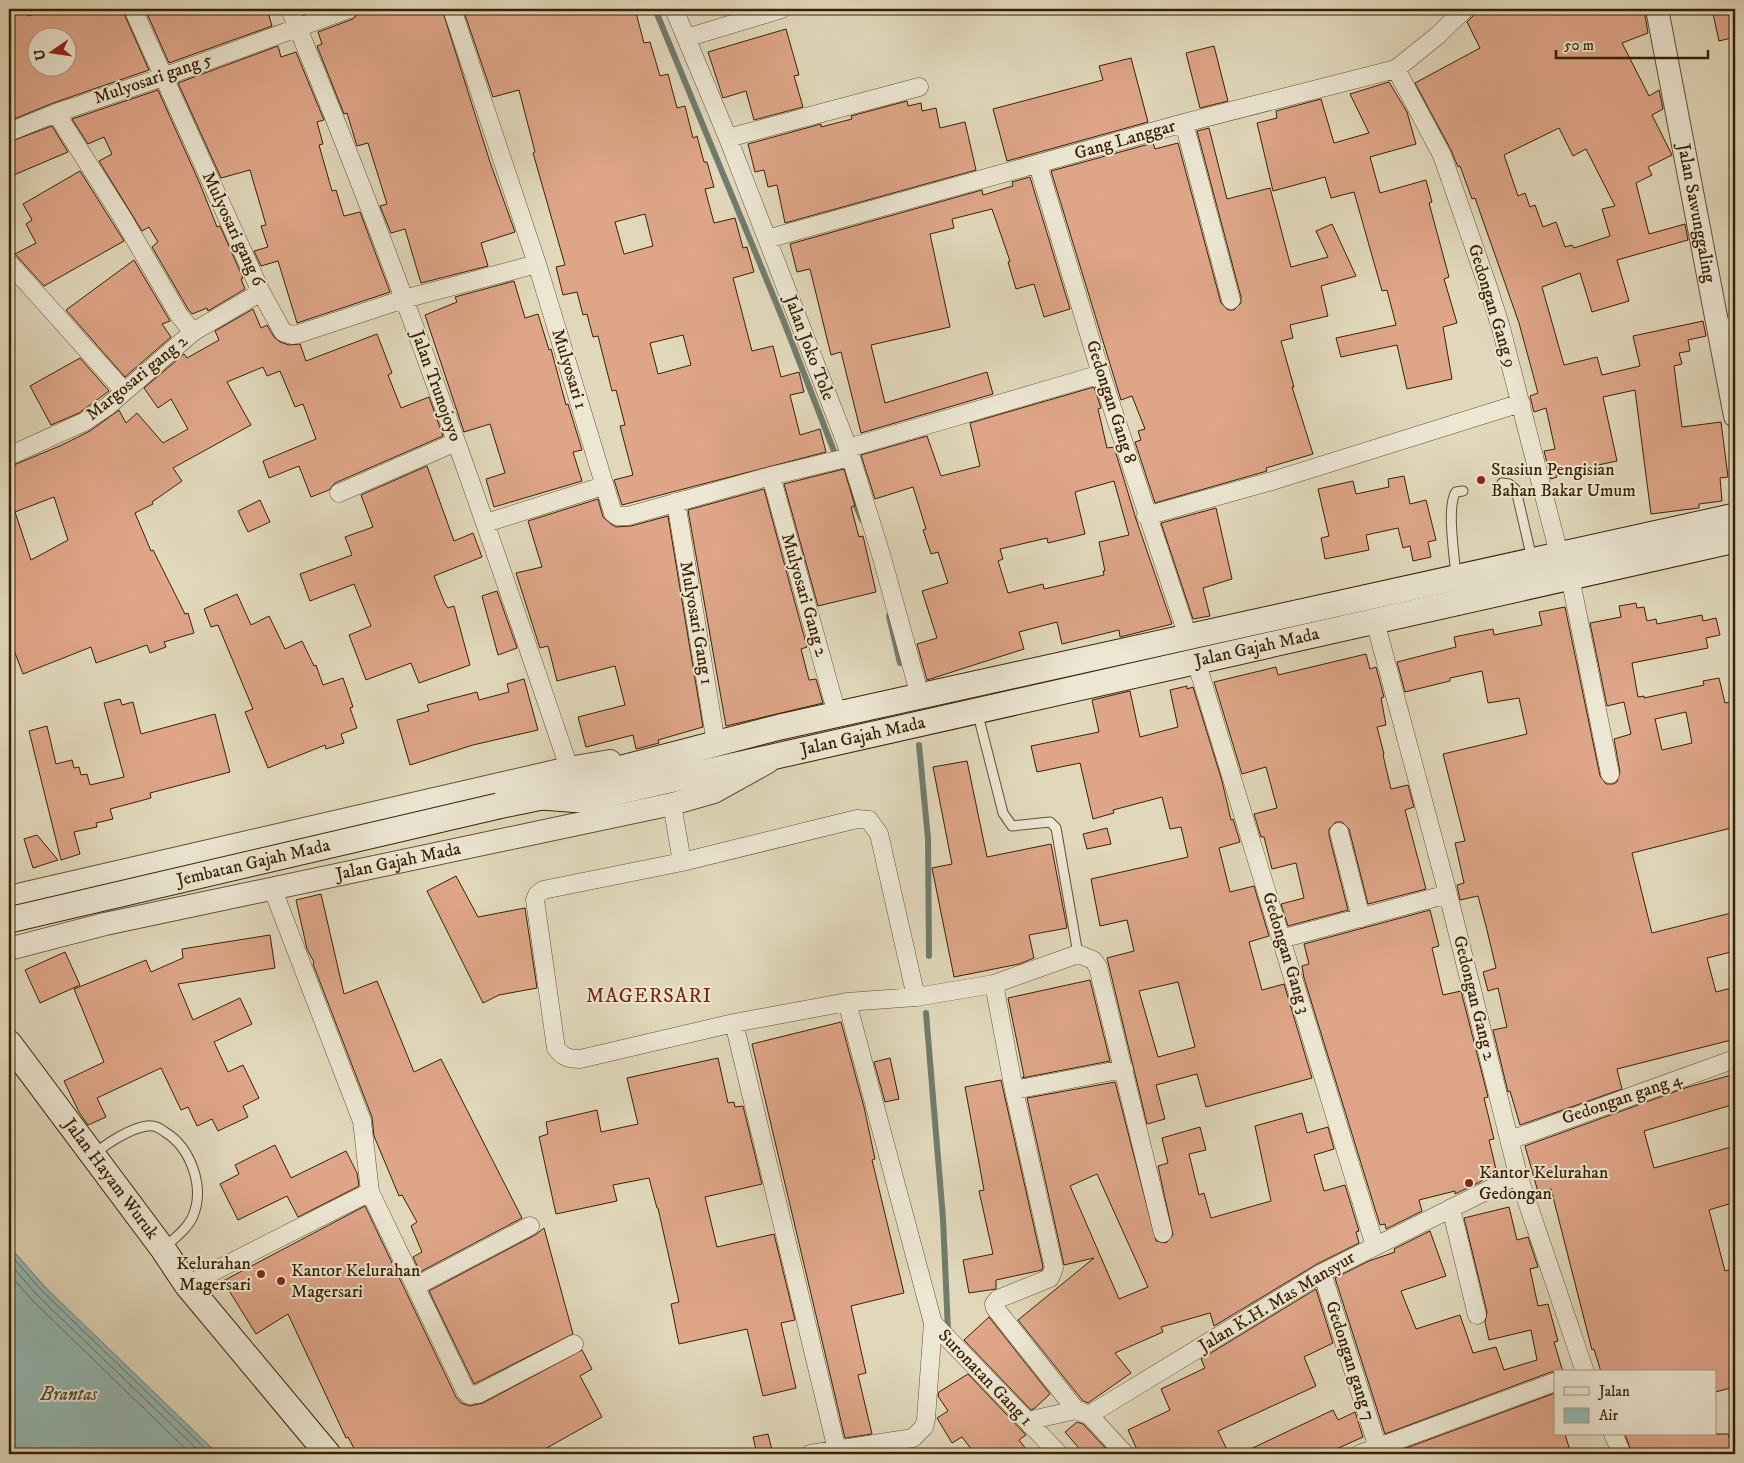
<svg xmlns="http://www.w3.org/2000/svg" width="1744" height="1463" font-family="'IM FELL DW Pica',serif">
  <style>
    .water { fill: #95b9b5; stroke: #707c6d }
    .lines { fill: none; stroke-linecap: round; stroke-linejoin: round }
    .shore { stroke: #676d5b; stroke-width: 1 }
    .stream { stroke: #707c6d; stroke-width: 6 }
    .building { fill: #dea588; stroke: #392101; fill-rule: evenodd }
    .service-casing { stroke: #634f30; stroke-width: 11 }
    .minor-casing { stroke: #634f30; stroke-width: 19 }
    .tertiary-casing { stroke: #634f30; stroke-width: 24 }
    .secondary-casing { stroke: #392101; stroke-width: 27 }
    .service { stroke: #ece6d3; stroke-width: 9 }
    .minor { stroke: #ece6d3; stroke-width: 18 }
    .tertiary { stroke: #ece6d3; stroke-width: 22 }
    .secondary { stroke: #ece6d3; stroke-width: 25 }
    .secondary-bridge-casing { stroke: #392101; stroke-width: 27; stroke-linecap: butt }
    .secondary-bridge { stroke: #ece6d3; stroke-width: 25 }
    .poi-dot { fill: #8f2418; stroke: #ece6d3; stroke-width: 2 }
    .labels { text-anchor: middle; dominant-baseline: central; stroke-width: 4; stroke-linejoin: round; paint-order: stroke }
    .street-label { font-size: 18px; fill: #392101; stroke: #ece6d3 }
    .poi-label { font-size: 18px; fill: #392101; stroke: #ece6d3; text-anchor: start }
    .water-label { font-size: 19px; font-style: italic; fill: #554f37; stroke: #ece6d3 }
    .quarter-label { font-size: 20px; letter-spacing: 1px; fill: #7a1f14; stroke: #ece6d3 }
  </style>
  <rect width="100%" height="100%" fill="#e1d8bb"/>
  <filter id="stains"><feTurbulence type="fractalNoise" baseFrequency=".004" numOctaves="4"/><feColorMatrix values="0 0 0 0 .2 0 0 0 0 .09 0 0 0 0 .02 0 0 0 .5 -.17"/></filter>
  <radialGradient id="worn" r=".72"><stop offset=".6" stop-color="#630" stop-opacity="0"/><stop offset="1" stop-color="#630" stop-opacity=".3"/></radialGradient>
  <path class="water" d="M9,1246L46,1288L218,1454H9Z"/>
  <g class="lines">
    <path class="shore" d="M9,1253L42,1291L211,1454
      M9,1263L38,1296L202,1454
      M9,1274L33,1301L191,1454"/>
    <path class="stream" d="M655,9L784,322L837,459
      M849,490L862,520
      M889,616L900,663
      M919,745L928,839L929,956
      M926,1013L943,1218L948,1331"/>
  </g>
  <path class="building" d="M9,9H26L28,16L52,9H122L149,70L53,103L9,121ZM38,38H68V68H38Z
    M145,9H267L272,26L169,63Z
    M359,9H442L490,162L515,232L481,243L488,266L421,283L405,229L391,233L380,206L387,204L368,143L357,146L347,113L344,114L317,46L322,44L318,32L353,19L357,15Z
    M463,9H635L644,43L650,42L660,76L668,74L677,108L685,106L693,138L697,136L704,162H707L714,187L705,189L714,223L735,218L743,248L747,247L754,272L733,278L752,351L773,346L781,377L799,372L804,392L790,395L800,435L820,429L826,452L622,505L614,480L633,475L620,426L625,425L616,390L612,391L598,336L593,337L587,314L583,315L577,292L563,295L556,267L565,265L533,153L535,152L519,90L493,97ZM645,214L653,246L624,254L615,222ZM683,335L691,365L658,374L650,343Z
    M1475,9H1644L1648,33L1622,43L1649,96L1659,90L1663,109L1652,115L1672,155L1648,167L1652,175L1636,183L1649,234L1685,224L1688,240L1617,260L1629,301L1592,312L1580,273L1542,287L1564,365L1597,357L1602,375L1640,366L1633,336L1703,321L1706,336L1688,340L1690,351L1679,353L1682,364L1674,366L1682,427L1721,422L1728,477L1720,478L1722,501L1699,504V508L1651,514L1635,390L1603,397L1617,461L1556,474L1557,477L1551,479L1544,451L1555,449L1546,408L1534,412L1530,396L1538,393L1519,323L1475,198L1472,199L1460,166L1458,167L1451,150L1415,83L1480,48L1467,22L1473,16ZM1559,128L1573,156L1586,149L1615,206L1602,209L1610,236L1574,248L1572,245L1565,247L1556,222L1543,227L1535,205L1530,207L1525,193L1518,196L1504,155Z
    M1712,9H1735V37L1719,41Z
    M786,29L799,75L794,76L803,107L754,120L746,91L723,98L708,52Z
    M278,46L281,57L296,52L324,120L317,122L323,144L319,145L332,191L336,190L344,216L360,212L390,292L297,323L278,261L261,266L254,251L268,247L261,226L266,225L250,170L221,178L178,83Z
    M1214,46L1228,101L1200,108L1186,53Z
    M1131,58L1148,122L1007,161L993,109L1103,80L1099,66Z
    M1389,82L1407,112L1416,144L1370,157L1380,193L1426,180L1432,202L1429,203L1449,277L1444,279L1457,323L1443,327L1452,379L1407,389L1397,345L1341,357L1336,338L1396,325L1387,290L1382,291L1354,192L1331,198L1325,177L1273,191L1257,123L1277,118L1276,111L1321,99L1334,143L1369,133L1350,94Z
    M158,90L200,184L217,227L220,226L243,278L241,279L245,289L208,311L207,308L192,314L188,309L152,247L158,242L149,227L142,231L99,161L112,154L104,137L88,144L72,119Z
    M907,101L908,106L921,103L922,111L936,108L940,128L965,122L976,170L785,223L777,185L768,187L764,170L755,172L748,144L821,124V127L852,119L851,116Z
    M52,126L68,152L9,177V142Z
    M1209,128L1227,199L1270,188L1291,267L1328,257L1316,231L1332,224L1356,276L1321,286L1328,316L1290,325L1293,338L1281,341L1294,387H1292L1313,454L1266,468L1267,471L1155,503L1135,442L1141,440L1138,431L1145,429L1132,396L1121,400L1051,171L1153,143L1155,149L1178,143L1221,303L1228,310H1234L1241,303V297L1197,131Z
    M80,171L124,241L44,286L15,254L36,243L26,224L32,220L23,204Z
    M1030,177L1070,309L1044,317L1034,284L1016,289L1008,262L1010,261L992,209L952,219L954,228L930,234L950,327L871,345L885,403L987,372L993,394L861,433L841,352L831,355L810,269L797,272L790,244L982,190L983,195L1013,186L1012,182Z
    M134,260L170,321L162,324L171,337L125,377L66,310Z
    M514,281L525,318L538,314L549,350L551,349L566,405L568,404L582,450L573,452L582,481L494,507L486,479L505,473L490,424L464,432L425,315L457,302L455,297Z
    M253,309L261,328L267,325L274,337L280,342L289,345L300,344L306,361L377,334L392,373L388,375L401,408L429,397L443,436L335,483L329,490L311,497L299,466L269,478L263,461L316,439L303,404L295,407L280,371L267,376L263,367L227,382L251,425L173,468L182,481L152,502L153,504L135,513L151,551L153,550L185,614L188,613L194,633L164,642L166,647L150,653L147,645L96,663L91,647L23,674L9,637V467L62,445L90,431L119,410L126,423L137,413L163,443L188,429L171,399L158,408L144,388L184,354L187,358L219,340L215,331ZM54,497L68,540L31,560L15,512Z
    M80,358L109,391L79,413L51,425L30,386Z
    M1094,387L1101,408L1098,409L1107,448L1114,447L1136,519L1172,624L1120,637L1119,630L1062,644L1057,622L1019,632L1024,649L927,680L917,644L937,638L922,591L948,583L938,552L931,554L923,530L926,529L913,487L875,499L861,455L927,436L941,476L980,466L970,423ZM1114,481L1129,535L1099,542L1105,571H1103L1104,575L1044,589L1043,584L1008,593L998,561L1003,559L1000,549L1047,538L1048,543L1085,534L1075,492Z
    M427,466L454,541L473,533L482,557L434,576L445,604L448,608L454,606L470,665L419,683L411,663L366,680L349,635L371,626L354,584L310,601L300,574L352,555L345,537L373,527L361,495Z
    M844,469L855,506L851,507L859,537L863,536L876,592L818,606L784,484Z
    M1404,476L1410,504L1426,500L1436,540L1428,542L1431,557L1413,561L1410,546L1403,548L1398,528L1366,535L1369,550L1325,559L1321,538L1329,536L1318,489L1353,481L1356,494L1389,487L1388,479Z
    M764,489L807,647L801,649L809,680L816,679L823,703L726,726L688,510Z
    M598,499L603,517L611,524L616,527L631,526L668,516L703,727L658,740L659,743L636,749L633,735L586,747L578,717L625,705L615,666L557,681L548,646L540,648L516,573L542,567L528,521Z
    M260,500L270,522L248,532L238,511Z
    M1216,508L1232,579L1203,588L1210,616L1193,619L1161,523Z
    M497,591L517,648L498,655L482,596Z
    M237,594L251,625L269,616L285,649L302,641L314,666L316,665L323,685L343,678L353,707L350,708L357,728L341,734L344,743L326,749L325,745L268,768L245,712L253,709L218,625L211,627L204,609Z
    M1636,603L1637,608L1644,607L1647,621L1656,619L1657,624L1702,615L1703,621L1716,618L1720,635L1706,638L1708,648L1632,663L1638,697L1644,696V698L1704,685L1703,681L1719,678L1725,703L1735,701V827L1632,853L1652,933L1735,912V951L1707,958L1716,992L1735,987V1039L1617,1069L1622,1089L1520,1125L1510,1091L1508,1092L1493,1030L1507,1027L1498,988L1488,991L1483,972L1496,968L1486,926L1478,896L1460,900L1457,885L1464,883L1455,843L1465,841L1443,754L1527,734L1519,698L1488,703L1482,671L1450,678V681L1405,692L1397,662L1456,647L1454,637L1493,629L1494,635L1542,625L1539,612L1565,607L1600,776L1606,784H1613L1617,782L1620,772L1614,739L1631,734L1624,702L1607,706L1590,623L1621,617L1619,606ZM1686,712L1692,743L1662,750L1655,719Z
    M1366,654L1370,669L1376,667L1384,697L1381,698L1386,725L1377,727L1384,754L1383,755L1391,789L1408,785L1414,807L1405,810L1426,889L1368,904L1349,829L1342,822H1336L1329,829V835L1348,910L1288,926L1281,904L1304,898L1296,863L1272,869L1264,837H1261L1254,814L1277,808L1266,767L1242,774L1214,682L1276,667L1278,675Z
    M524,679L538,730L473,745L410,765L397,720L429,711L427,705L477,692L479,700L509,692L507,684Z
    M1187,686V689L1193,687L1222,781L1231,820L1233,819L1240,842L1219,848L1230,892L1254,886L1269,936L1249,942L1262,990L1284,984L1312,1078L1206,1107L1197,1074L1156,1085L1165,1119L1147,1124L1107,958L1134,951L1127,920L1100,926L1091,879L1188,857L1181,827L1170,829L1162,797L1113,810L1114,813L1093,819L1080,763L1037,772L1031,746L1099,732L1092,700L1130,691L1140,737L1178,727L1170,690ZM1178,982L1195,1047L1158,1057L1139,991Z
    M120,699L122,705L133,702L141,734L215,714L230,772L150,793L151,798L110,809L113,819L96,823L97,827L74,832L80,854L61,860L29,731L47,726L56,764L72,760L74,768L79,767L81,775L87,774L90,785L124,777L104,703Z
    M967,761L987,857L1051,844L1067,928L1029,935L1034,958L1019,964L954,977L932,868L952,864L933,767Z
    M1107,828L1111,844L1087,849L1083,834Z
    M37,835L58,860L33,868L24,839Z
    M456,876L478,917L525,908L537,988L499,995L483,1003L427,891Z
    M321,894L344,994L377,981L414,1072L441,1059L522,1218L420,1272L413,1257L422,1252L411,1226L417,1222L402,1195L399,1196L374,1136L372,1117L313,964L314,962L307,949L296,900Z
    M1430,910L1439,946L1432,948L1443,995L1461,991L1488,1097L1484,1098L1494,1139L1489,1140L1496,1169L1480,1182L1455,1194V1191L1419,1200L1422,1211L1386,1229L1385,1224L1380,1225L1304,978L1302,966L1309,964L1304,944Z
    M270,935L275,968L178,984L193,1020L240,998L252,1024L214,1042L228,1072L243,1065L259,1098L243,1106L248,1117L218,1131L212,1119L197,1126L188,1107L181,1110L161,1068L97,1098L106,1117L88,1125L79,1112L64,1081L104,1062L74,989L146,960L151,972L183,958L182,949Z
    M65,952L80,985L40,1003L25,970Z
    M1090,980L1110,1061L1022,1078L1024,1076L1008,998Z
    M841,1022L864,1107L875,1159L872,1160L904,1293L851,1306L866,1373L858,1375L872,1434L845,1438L752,1044Z
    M718,1058L728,1103L734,1102L735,1107L743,1106L762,1184L705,1197L717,1247L774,1234L795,1320L781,1323L796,1388L763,1396L747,1329L679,1344L671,1304L679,1302L658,1208H657L649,1178L613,1185L617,1201L556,1214L539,1137L548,1134L546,1122L597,1110L601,1132L638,1124L627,1078Z
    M890,1058L899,1099L885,1102L874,1062Z
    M1735,1074V1104L1644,1131L1654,1168L1735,1146V1202L1709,1210L1725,1271L1735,1268V1387L1715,1392V1372H1601L1594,1349L1592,1350L1551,1189L1538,1192L1525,1146L1685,1088Z
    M1001,1080L1043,1267L1042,1270L996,1280V1289L969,1293L963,1260L993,1254L979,1191L984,1190L965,1087Z
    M1115,1082L1156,1241L1166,1243L1173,1235L1158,1166L1168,1163L1162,1138L1200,1127L1206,1150L1189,1154L1199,1195L1204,1193L1211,1218L1271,1201L1255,1126L1302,1113L1307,1133L1328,1127L1334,1149L1314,1155L1324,1191L1345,1185L1359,1231L1356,1232L1359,1243L1317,1264L1214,1326L1210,1313L1161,1327L1163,1332L1115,1353L1131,1373L1088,1403L1083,1401L1018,1320L1094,1258L1064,1265L1027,1098ZM1097,1174L1148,1287L1119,1299L1070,1186Z
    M275,1145L291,1178L346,1151L357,1173L359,1186L298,1217L287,1196L238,1220L220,1184L239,1174L235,1165Z
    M365,1206L456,1397L461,1403L470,1406L483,1403L582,1350L592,1369L580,1376L602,1417L536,1454H357L348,1437L346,1438L288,1314L256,1334L223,1281Z
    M1509,1207L1517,1240L1528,1237L1538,1267L1530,1269L1538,1306L1548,1304L1558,1341L1554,1342L1563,1372H1551L1385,1434L1335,1278L1369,1261L1395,1252L1394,1249L1430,1231L1446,1276L1401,1291L1416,1329L1460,1315L1473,1353L1496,1347L1504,1370L1537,1360L1531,1330L1489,1340L1485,1322L1487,1312L1464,1218Z
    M544,1228L573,1334L474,1384L429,1291L535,1235Z
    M1316,1289L1333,1343L1304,1357L1316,1386L1218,1431L1229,1454H1139L1128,1430L1170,1410L1161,1389L1205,1368L1201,1359Z
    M989,1317L1050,1394L1035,1408L1031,1410L964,1340Z
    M968,1374L1026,1435L1019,1440L1030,1454H975L962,1437L952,1443L937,1418L948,1411L938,1396L939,1392Z
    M1555,1393V1434H1565L1571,1454H1531L1530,1449L1509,1454H1390Z
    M1333,1410L1338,1420L1355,1412L1363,1437L1325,1454H1240Z
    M1077,1422L1083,1424L1111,1454H1084L1065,1432Z
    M768,1434L773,1454H757L753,1437Z
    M1625,1434H1728L1735,1454H1632Z"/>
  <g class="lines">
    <g class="service-casing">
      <path id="service" d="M1502,483L1509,484L1516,490L1532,559
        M1456,577C1455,559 1446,506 1456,492L1463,491
        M977,711L1003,813L1012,826L1050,822L1056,828L1078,954
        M94,1155C105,1144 131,1128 147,1126C153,1125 160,1128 165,1132C191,1148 205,1187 193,1216C188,1228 175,1238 165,1247"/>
    </g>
    <g class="minor-casing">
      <path id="minor" d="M133,9L261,292L283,332L292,335L298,334L404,299L537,264
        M290,9C394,258 483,513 569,768
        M452,9L537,264L613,513L617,516H628L771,476L850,457
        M674,9L728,138L848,448L882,558L920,696
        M686,38L782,9
        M1396,69L1442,155L1487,284L1501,328L1559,554
        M56,113L122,217L179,315L193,332
        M1184,123L1231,300
        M9,132L56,113L163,77L349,9
        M728,138L919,87
        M1038,165L1101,374L1188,637
        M767,239L1184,123L1396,69L1437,36L1465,9
        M9,263L124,391
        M1720,330L1735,326
        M848,448L1101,374
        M9,456L84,422L108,406L193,332L261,292
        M771,476L837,714
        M339,493L456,442
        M676,502L716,743
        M1146,516L1272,481L1521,403
        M486,523L603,486
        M1570,577L1610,774
        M1375,621L1448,894L1518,1175L1585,1372
        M1196,661L1375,1246
        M672,804L682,862
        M1339,832L1361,918
        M273,890L362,1121L370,1192L466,1392L469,1395L478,1394L574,1344
        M1281,939L1448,894
        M994,984L1014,1090L1054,1268L1050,1278L998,1299L994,1304L995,1308L1076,1410L1089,1415L1125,1454
        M916,997L879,834L869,820L857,819L682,862L543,890L537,895L535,900L556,1048C563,1057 568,1059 580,1059L734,1023L847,1002L916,997L994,984L1078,954L1093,960L1098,967L1163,1233
        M734,1023L837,1450
        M1014,1090L1124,1069
        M1510,1140L1735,1059
        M1451,1208L1477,1315
        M1322,1273L1378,1448
        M187,1285L370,1192
        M416,1286L530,1226
        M933,1323L1059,1454
        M1089,1415L1322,1273L1518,1175
        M1030,1425L1036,1419L1076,1410
        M1613,1434L1622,1454
        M810,1454L913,1438L924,1427L926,1419L933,1323L847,1002
        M1360,1454L1555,1382"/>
    </g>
    <g class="tertiary-casing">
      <g id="tertiary">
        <path id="s1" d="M1657,9L1735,416"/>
        <path d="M9,897L569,768L610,761"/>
        <path id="s2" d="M9,949L105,924L672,804L714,792L768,762"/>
      </g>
    </g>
    <g class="secondary-casing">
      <g id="secondary">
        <path id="s3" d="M542,797L581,800L1735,540"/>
        <path d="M498,806L542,797L576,780L780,727L1735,516"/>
        <path id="s4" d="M9,1043L163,1249L187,1285L328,1454"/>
      </g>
    </g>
    <use href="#service" class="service"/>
    <use href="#minor" class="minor"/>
    <use href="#tertiary" class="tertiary"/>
    <use href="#secondary" class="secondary"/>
    <g class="secondary-bridge-casing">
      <g id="secondary-bridge">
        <path id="s5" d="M9,920L498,806"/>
      </g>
    </g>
    <use href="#secondary-bridge" class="secondary-bridge"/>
  </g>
  <g class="poi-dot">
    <circle cx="1481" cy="480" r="5"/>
    <circle cx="1469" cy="1183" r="5"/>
    <circle cx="261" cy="1274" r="5"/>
    <circle cx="281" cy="1281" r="5"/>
  </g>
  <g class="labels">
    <g class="street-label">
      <text transform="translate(153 79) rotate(-19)">Mulyosari gang 5</text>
      <text transform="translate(1125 140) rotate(-16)">Gang Langgar</text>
      <text stroke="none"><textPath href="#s1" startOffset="208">Jalan Sawunggaling</textPath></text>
      <text transform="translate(233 229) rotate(65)">Mulyosari gang 6</text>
      <text transform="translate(1492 306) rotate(73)">Gedongan Gang 9</text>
      <text transform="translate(809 348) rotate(69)">Jalan Joko Tole</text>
      <text transform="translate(569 369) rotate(73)">Mulyosari 1</text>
      <text transform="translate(137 378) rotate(-39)">Margosari gang 2</text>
      <text transform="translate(436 386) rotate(70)">Jalan Trunojoyo</text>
      <text transform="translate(1111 402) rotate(72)">Gedongan Gang 8</text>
      <text transform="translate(804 595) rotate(74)">Mulyosari Gang 2</text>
      <text transform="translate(696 623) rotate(80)">Mulyosari Gang 1</text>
      <text stroke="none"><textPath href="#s3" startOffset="732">Jalan Gajah Mada</textPath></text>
      <text stroke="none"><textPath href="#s3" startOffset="328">Jalan Gajah Mada</textPath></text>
      <text stroke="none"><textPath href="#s5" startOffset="251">Jembatan Gajah Mada</textPath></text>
      <text stroke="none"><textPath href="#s2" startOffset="399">Jalan Gajah Mada</textPath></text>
      <text transform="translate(1286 953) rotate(73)">Gedongan Gang 3</text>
      <text transform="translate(1474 998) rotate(76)">Gedongan Gang 2</text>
      <text transform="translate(1622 1099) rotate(-19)">Gedongan gang 4</text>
      <text stroke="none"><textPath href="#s4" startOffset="170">Jalan Hayam Wuruk</textPath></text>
      <text transform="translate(1277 1302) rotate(-31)">Jalan K.H. Mas Mansyur</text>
      <text transform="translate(1350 1361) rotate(72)">Gedongan gang 7</text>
      <text transform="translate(985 1378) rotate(46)">Suronatan Gang 1</text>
    </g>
    <g class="poi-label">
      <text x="1491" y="470">Stasiun Pengisian<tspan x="1491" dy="21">Bahan Bakar Umum</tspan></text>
      <text x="1479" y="1173">Kantor Kelurahan<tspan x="1479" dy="21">Gedongan</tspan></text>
      <text x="251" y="1264" text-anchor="end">Kelurahan<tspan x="251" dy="21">Magersari</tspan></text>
      <text x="291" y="1271">Kantor Kelurahan<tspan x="291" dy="21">Magersari</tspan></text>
    </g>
    <g class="water-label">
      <text x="69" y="1394">Brantas</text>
    </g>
    <g class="quarter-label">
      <text x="649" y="996">MAGERSARI</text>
    </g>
  </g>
  <rect width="1744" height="1463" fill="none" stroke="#e1d8bb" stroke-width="30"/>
  <rect x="10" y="10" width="1724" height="1443" fill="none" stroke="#392101" stroke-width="2.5"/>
  <rect x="15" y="15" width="1714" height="1433" fill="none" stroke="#392101"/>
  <rect x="1554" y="1370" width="162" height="65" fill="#ece6d3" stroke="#a4977f"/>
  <rect x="1564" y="1387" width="25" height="8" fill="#ece6d3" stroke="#a4977f"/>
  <text x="1599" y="1396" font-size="15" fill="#392101">Jalan</text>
  <rect x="1564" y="1408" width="25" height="15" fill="#95b9b5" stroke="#a4977f"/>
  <text x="1599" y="1420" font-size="15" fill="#392101">Air</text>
  <g transform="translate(52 52) rotate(257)"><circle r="24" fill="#ece6d3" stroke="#a4977f"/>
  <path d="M0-4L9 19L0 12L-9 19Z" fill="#8f2418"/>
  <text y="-8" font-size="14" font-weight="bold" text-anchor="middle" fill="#392101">U</text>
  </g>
  <path d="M1556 50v8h152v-8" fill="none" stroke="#392101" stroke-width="2.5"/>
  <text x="1564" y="50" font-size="15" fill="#392101" stroke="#ece6d3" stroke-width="4" paint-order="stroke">50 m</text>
  <rect width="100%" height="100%" filter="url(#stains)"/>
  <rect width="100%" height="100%" fill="url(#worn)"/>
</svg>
